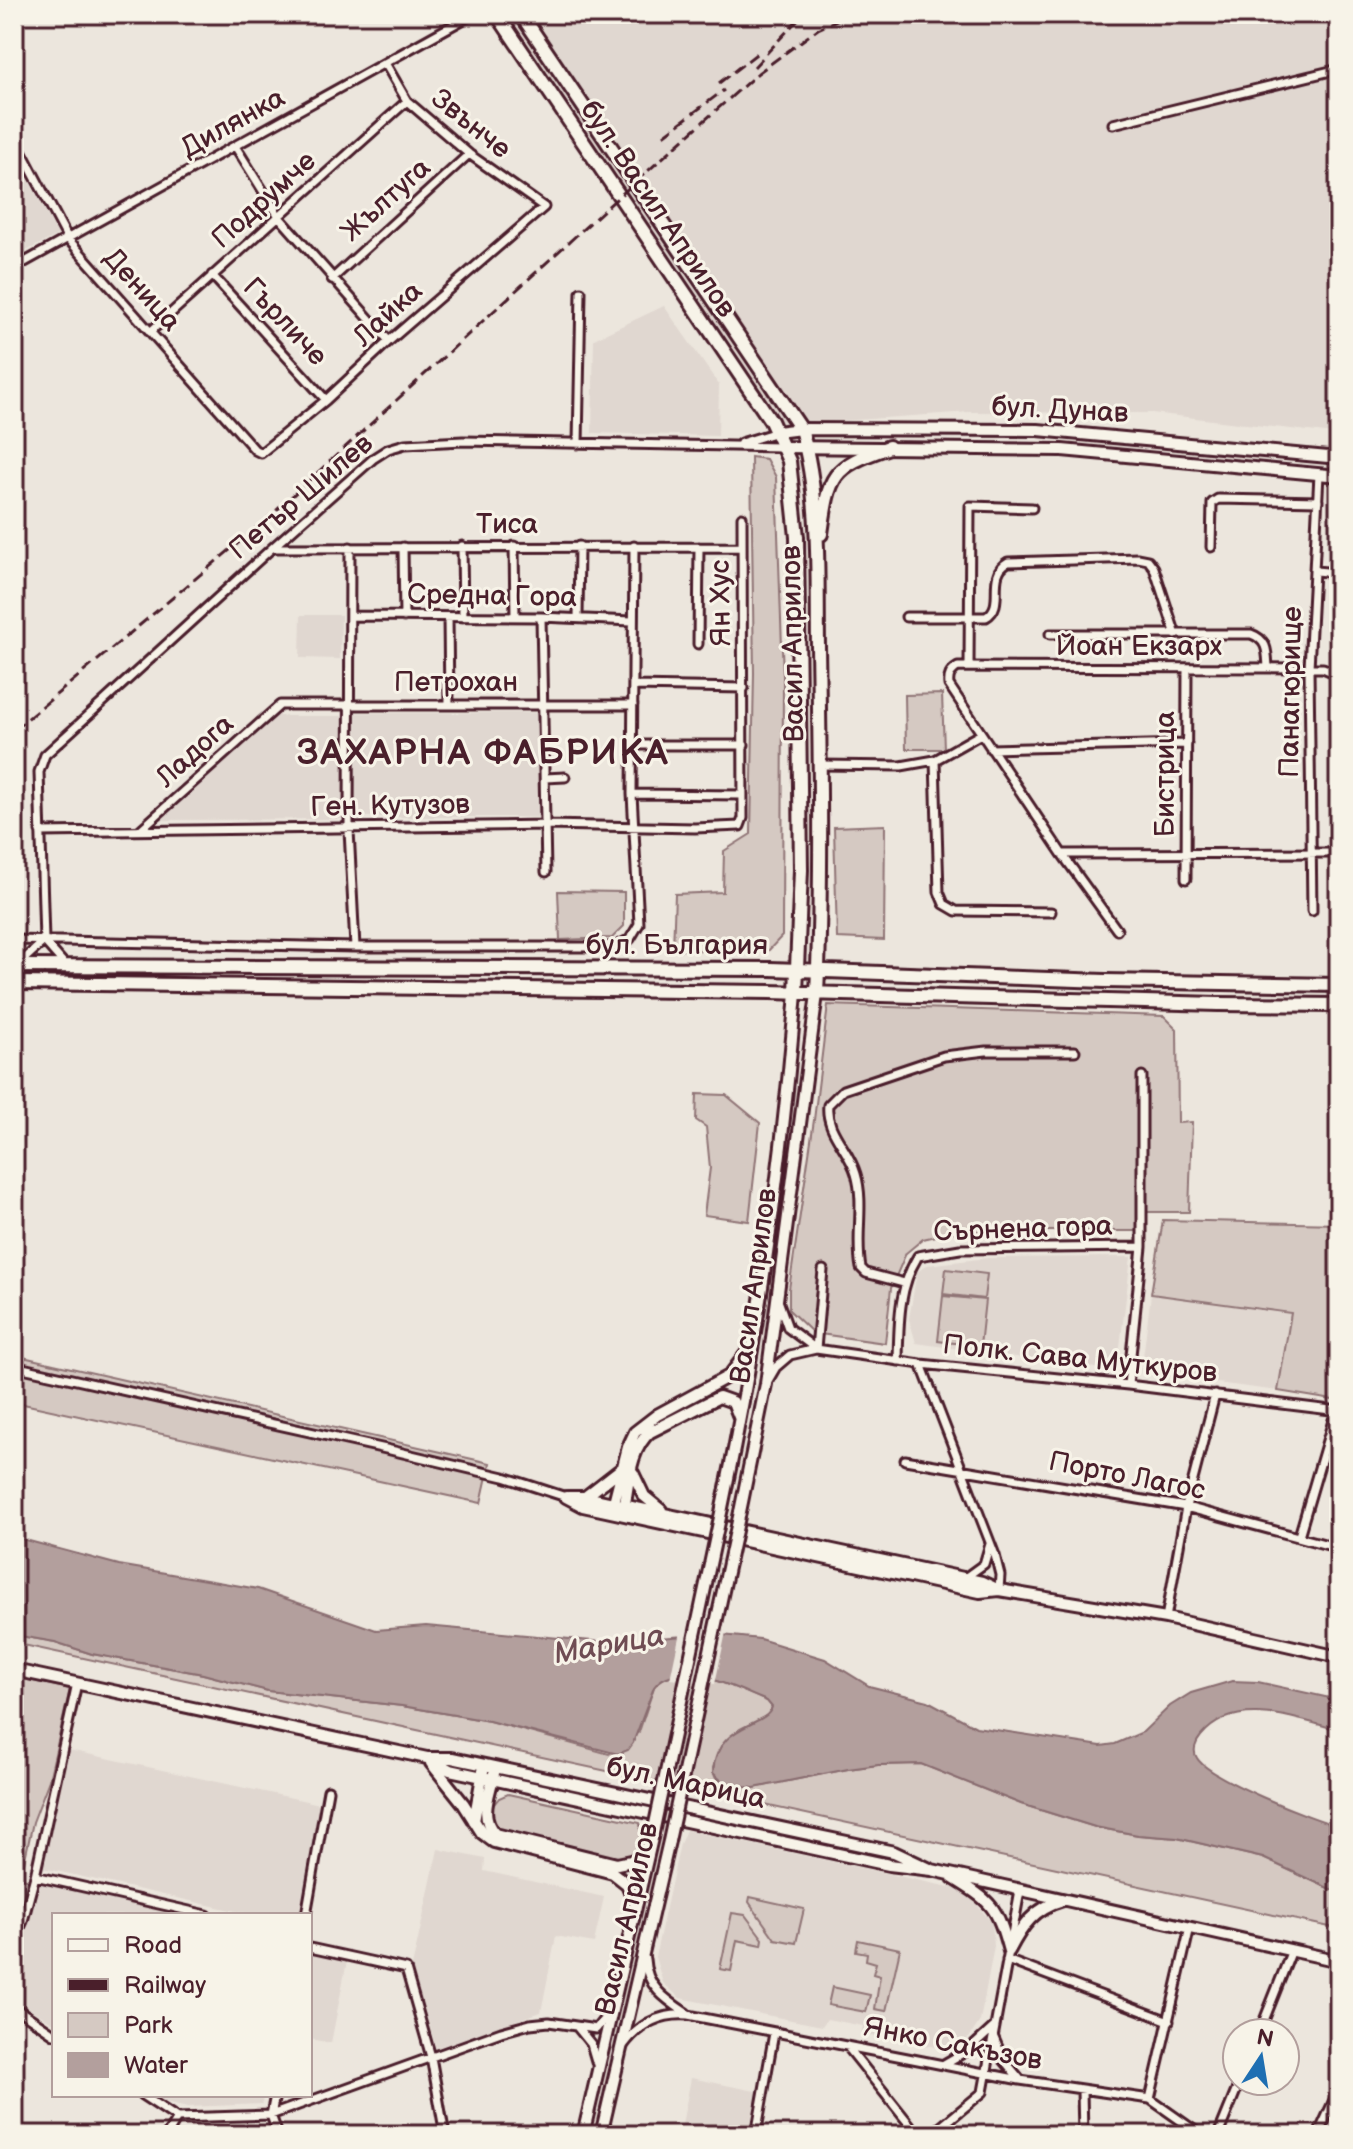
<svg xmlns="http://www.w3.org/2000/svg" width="1353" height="2149" font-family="'Balsamiq Sans',sans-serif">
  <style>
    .built { fill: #e0d7d0 }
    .green { fill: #d5c9c2; stroke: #907476; stroke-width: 2 }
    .water { fill: #b39f9d; stroke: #896c6f; stroke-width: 2 }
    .pier { fill: #ece6dd }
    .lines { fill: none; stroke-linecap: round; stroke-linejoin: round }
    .street-casing { stroke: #4a1f2b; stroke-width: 13 }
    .secondary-casing { stroke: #4a1f2b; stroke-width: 16 }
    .primary-casing { stroke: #4a1f2b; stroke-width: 18 }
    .street { stroke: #f7f3e8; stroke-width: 7 }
    .secondary { stroke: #f7f3e8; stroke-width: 10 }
    .primary { stroke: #f7f3e8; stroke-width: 12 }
    .rail { stroke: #4a1f2b; stroke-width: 3; stroke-dasharray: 12 6; stroke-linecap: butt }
    .secondary-bridge-casing { stroke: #4a1f2b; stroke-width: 16; stroke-linecap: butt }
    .secondary-bridge { stroke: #f7f3e8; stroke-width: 10 }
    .labels { text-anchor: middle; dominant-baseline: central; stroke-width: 6; stroke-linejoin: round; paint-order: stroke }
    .street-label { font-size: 28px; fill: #4a1f2b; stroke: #f7f3e8 }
    .water-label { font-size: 30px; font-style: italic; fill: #6f4c53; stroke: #f7f3e8 }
    .district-label { font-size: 36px; font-weight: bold; letter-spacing: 2px; fill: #4a1f2b; stroke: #f7f3e8 }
  </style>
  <rect width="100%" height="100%" fill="#ece6dd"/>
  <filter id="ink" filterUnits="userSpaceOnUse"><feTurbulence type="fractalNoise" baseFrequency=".0125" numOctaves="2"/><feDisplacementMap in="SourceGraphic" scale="16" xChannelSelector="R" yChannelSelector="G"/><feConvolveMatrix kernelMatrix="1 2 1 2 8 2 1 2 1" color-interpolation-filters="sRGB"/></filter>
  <g filter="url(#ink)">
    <path class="built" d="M493,14H1339V401L1334,434L1152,413L970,412L768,426Z
      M14,153L58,235L14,257Z
      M664,306L719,385L718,436L592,433L594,339Z
      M301,615H341L340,659L300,658Z
      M355,713H538L539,817H355Z
      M272,716H345L346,819L157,820Z
      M1131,1257L1117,1371L916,1343L909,1319L917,1272L927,1265L987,1258Z
      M1151,1294L1292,1313L1278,1391L1141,1373Z
      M69,1750L320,1804L299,1915H253L43,1868Z
      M686,1830L954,1888L972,1899L992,1923L994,1946L980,2021L969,2038L948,2049L861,2034L863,2026L827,2019L822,2026L680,1998L663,1983L655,1957L680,1844Z
      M438,1849L485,1859L484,1871L604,1897L594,1943L556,1936L541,2012L436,2048L412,1967Z
      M40,1883L144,1906L187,1915H54V2023L14,2000V1951Z
      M310,1953L347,1961L331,2043L310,2039Z
      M691,2078L760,2092L752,2135H680Z
      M155,2095H263L262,2104L188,2107L161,2101Z"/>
    <path class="green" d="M751,457L766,459L776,477L783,676L782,936L768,951L673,950L675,894L723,892L724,851L751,834L754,673Z
      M942,694L944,749H906L905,695Z
      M885,825L884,940L837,938L834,827Z
      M558,891L624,892V926L612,938L560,940Z
      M828,1005L1164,1016L1177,1029L1178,1123L1192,1122L1189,1212H1138L1137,1231H958L923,1239L906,1253L891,1288L885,1343L813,1333L789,1310V1289L814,1120Z
      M697,1094L726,1095L760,1123L749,1221L704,1215L710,1168L706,1127L696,1120Z
      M1163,1220L1339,1224V1401L1278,1391L1291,1313L1151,1294Z
      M946,1269L987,1274L984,1299L943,1294Z
      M943,1296L985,1300L980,1346L938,1341Z
      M14,1355L490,1463L481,1503L14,1402Z
      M14,1635L55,1642L92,1654L203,1674L268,1691L402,1706L489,1721L609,1754L639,1732L654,1687C677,1656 738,1690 767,1701L772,1707L768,1715L740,1729L721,1746L713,1768L715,1777L724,1783L754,1788L848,1769L878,1765L921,1764L1021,1804L1095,1827L1138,1835L1177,1838L1263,1858L1339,1893V1929L14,1643Z
      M14,1677L70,1689L49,1780L33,1822L21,1877L33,1882L20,1922L14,1932Z
      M508,1794L640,1823L641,1835L636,1852L619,1859L504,1834L495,1827L491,1808L499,1798Z
      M750,1897L804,1909L796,1943L775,1939L749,1902Z
      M732,1913L745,1915L763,1939L762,1945L737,1940L731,1971L720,1969Z
      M858,1940L900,1949L886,2011L875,2009L880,1976L873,1974L876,1963L866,1960L867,1953L856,1951Z
      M832,1987L870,1995L866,2012L828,2005Z"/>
    <path class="water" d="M14,1537L119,1565L258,1589L376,1630L426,1626L625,1644L658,1638L713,1634L760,1639L825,1659L869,1686L928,1701L976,1727L1101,1746L1115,1744L1143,1732L1170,1706L1191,1693L1232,1681L1258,1682L1339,1700V1730C1296,1719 1235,1695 1201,1736C1196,1742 1192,1751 1197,1758C1208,1778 1314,1820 1339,1826V1893L1263,1858L1177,1838L1138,1835L1095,1827L1021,1804L921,1764L878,1765L848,1769L754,1788L732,1786L724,1783L713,1773C716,1722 766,1728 772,1707L767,1701C738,1690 677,1656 654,1687L633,1743L628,1750L618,1754L489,1721L402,1706L268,1691L203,1674L92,1654L55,1642L14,1635Z"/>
    <path class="pier" d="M713,1630L726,1632L715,1684L670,1679L680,1632Z"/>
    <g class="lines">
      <g class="street-casing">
        <path id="street" d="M1113,124L1339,69
          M14,137L68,239L255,450L261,453L326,400L389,341L544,207L469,154L407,101L385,63
          M235,146L280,218L389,341
          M14,268L473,14
          M212,275L326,400
          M332,279L469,154
          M150,332L407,101
          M741,443L777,432
          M578,444L581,292
          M462,546L463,617
          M514,546L515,617
          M350,547L349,830L355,947
          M403,547L404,617
          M1211,547L1212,503L1218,499L1318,501
          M273,548L742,547
          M1315,571L1339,573
          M350,616L541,617L632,621
          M448,617L449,704
          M541,617L546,872
          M906,617H986C1007,605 985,575 1008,562L1138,558L1148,560L1154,568L1176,635
          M578,618L579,546
          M1050,634H1251C1268,640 1267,652 1268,668
          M698,644L699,547
          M969,667L970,506L1032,508
          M633,686L744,688
          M632,745H744
          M991,749L1187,744
          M935,760L939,892L944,904L956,911L1051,912
          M820,765L901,766L935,760L981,734
          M545,778L565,777
          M632,794L743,795
          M140,830L280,705H633
          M40,832L547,825L695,828L740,826L743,818L742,517
          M1062,854L1339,853
          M1186,879L1187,668
          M1312,911L1309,668L1319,474
          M1117,930L1062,854L949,685C948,676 950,672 958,667L1309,668H1323L1339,675
          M14,940L355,947H615L630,939L639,924L632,794L634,546
          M44,941L39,772L45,755L272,548L374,458L388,449L405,444L463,441L782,447
          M44,941L66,966
          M17,966L44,941
          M904,1283L866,1273L861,1268C855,1237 865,1204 856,1174C849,1149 825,1131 828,1105L843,1090L944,1056L986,1051H1075
          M779,1303L788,1328L816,1349
          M816,1349L823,1270
          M898,1361C899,1324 898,1288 918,1256L960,1249L1142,1247
          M921,1364L995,1555L1000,1575L999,1590
          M18,1367L386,1449L504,1477L566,1497
          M769,1379L776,1367L790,1355L816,1349L921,1364L1128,1385L1339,1411
          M1128,1385L1142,1247V1076
          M905,1460L1186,1507L1339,1548
          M1299,1536L1336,1410
          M966,1577L984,1564L990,1544
          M1166,1618L1186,1507L1215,1395
          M35,1876L207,1915
          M306,1915L328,1790
          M14,1941L23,1921L35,1876L77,1683
          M310,1948L406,1969L431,2057L445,2135
          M645,1959C646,1986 665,1999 686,2013
          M1007,1960L1169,2021
          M14,2007L54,2034
          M578,2028L591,2044L598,2068
          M1259,2033L1292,1950
          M994,2038L1003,2059L1019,2078
          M623,2046C639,2024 660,2013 688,2015L1020,2080L1150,2099L1201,2135
          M847,2046L918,2135
          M944,2064L970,2049L994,2027
          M1082,2091L1083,2135
          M142,2095L177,2118
          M275,2095L271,2115L278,2135
          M1150,2099L1190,1927
          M177,2118L271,2115L501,2032L530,2024L549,2022L596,2029L607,2015
          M167,2135L177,2118
          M756,2135L774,2033
          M931,2135L983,2092L1020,1891
          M1218,2135L1240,2081
          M1318,2135L1339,2089"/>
      </g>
      <g class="secondary-casing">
        <path id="secondary" d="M777,432L801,429L1038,430L1339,458
          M783,447L1062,450L1339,476
          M633,1473L644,1496L661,1510
          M566,1497L583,1506L980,1592L999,1590L1166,1618L1339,1657
          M568,1497H585L982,1582L997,1589
          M585,1497L621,1469
          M613,1506L628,1447L635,1432L657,1415L729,1376L751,1347
          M722,1508C758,1339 782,1166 796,993
          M624,1509C629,1484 629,1450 650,1432L719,1397L733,1402L739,1417
          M740,1512L766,1384L817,994
          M14,1670L427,1758H452L894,1852L932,1870
          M429,1759L450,1770L889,1865L932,1870L1339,1961
          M431,1763L463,1803L482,1833L494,1842L613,1873L627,1884L635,1903
          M494,1773C490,1794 478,1817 495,1834L617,1864L636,1860L647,1847
          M474,1821L483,1771
          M953,1878C992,1902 997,1906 1009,1951
          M1009,1951C1022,1926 1034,1908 1063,1900
          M583,2135L652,1838
          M601,2135L669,1841"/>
      </g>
      <g class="primary-casing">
        <path id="primary" d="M497,14L771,421L789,461L797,537L801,870L796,993
          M521,14L801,429C821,498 817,575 818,647C820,762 822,879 817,994
          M821,534C829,475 831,467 889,447
          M14,966L771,969L1105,981L1339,985
          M14,983L770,992L1218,1004L1339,1005"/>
      </g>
      <use href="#street" class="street"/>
      <use href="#secondary" class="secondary"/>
      <use href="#primary" class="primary"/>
      <path class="rail" d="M754,67L803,14
        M719,83L760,51
        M664,135L724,90
        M14,730L267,519L605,209L758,73L818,29L849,14"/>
      <g class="secondary-bridge-casing">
        <path id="secondary-bridge" d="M652,1838L722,1508
          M669,1841L740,1512"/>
      </g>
      <use href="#secondary-bridge" class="secondary-bridge"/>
    </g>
  </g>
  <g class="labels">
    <g class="street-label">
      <text transform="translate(233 123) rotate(-29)">Дилянка</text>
      <text transform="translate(471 124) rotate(39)">Звънче</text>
      <text transform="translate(264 200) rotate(-42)">Подрумче</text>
      <text transform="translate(386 200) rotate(-42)">Жълтуга</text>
      <text transform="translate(658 209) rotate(56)">бул. Васил Априлов</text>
      <text transform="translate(142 290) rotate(48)">Деница</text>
      <text transform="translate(388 314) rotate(-42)">Лайка</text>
      <text transform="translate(285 322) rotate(47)">Гърличе</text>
      <text transform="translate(1060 410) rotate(3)">бул. Дунав</text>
      <text transform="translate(301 497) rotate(-40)">Петър Шилев</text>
      <text x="507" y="524">Тиса</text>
      <text transform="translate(492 596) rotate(1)">Средна Гора</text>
      <text transform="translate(721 603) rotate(-91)">Ян Хус</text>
      <text transform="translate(793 644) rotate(-91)">Васил Априлов</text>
      <text x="1139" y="646">Йоан Екзарх</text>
      <text x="456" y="682">Петрохан</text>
      <text transform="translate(1291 692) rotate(-89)">Панагюрище</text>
      <text transform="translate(195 751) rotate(-42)">Ладога</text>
      <text transform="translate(1165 774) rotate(-90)">Бистрица</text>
      <text transform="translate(390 806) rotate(-1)">Ген. Кутузов</text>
      <text x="677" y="945">бул. България</text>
      <text transform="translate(1023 1229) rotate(-2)">Сърнена гора</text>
      <text transform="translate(754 1286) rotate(-82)">Васил Априлов</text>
      <text transform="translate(1080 1359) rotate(6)">Полк. Сава Муткуров</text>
      <text transform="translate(1127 1476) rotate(11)">Порто Лагос</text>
      <text transform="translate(686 1783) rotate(12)">бул. Марица</text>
      <text transform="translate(627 1919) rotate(-77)">Васил Априлов</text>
      <text transform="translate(953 2044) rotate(11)">Янко Сакъзов</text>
    </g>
    <g class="water-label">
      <text transform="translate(609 1645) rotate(-10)">Марица</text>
    </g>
    <g class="district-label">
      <text x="483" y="753">ЗАХАРНА ФАБРИКА</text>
    </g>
  </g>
  <rect width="1353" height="2149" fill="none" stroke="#f7f3e8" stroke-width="48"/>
  <rect x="24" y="24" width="1305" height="2101" fill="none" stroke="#4a1f2b" stroke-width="3" filter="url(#ink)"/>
  <rect x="52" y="1913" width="260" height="184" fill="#f7f3e8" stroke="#b29e9c" stroke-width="2"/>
  <rect x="68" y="1939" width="40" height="12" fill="#f7f3e8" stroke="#b29e9c" stroke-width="2"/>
  <text x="124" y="1953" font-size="24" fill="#4a1f2b">Road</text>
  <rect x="68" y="1979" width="40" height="12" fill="#4a1f2b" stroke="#b29e9c" stroke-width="2"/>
  <text x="124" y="1993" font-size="24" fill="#4a1f2b">Railway</text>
  <rect x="68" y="2013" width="40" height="24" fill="#d5c9c2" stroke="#b29e9c" stroke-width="2"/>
  <text x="124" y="2033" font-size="24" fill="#4a1f2b">Park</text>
  <rect x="68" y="2053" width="40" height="24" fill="#b39f9d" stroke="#b29e9c" stroke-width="2"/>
  <text x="124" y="2073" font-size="24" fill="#4a1f2b">Water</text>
  <g transform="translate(1261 2057) rotate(12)"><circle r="38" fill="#f7f3e8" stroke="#b29e9c" stroke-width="2"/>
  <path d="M0-6L14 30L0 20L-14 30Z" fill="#1f6fb2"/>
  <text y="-12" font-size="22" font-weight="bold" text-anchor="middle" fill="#4a1f2b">N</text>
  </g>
</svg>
